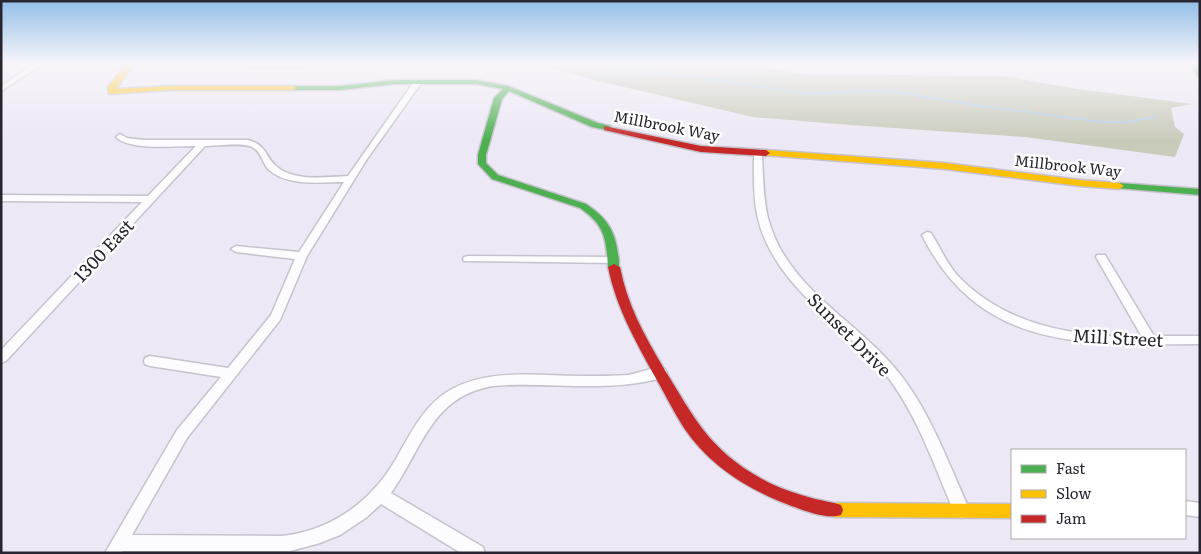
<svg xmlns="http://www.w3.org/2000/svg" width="1201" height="554" font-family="Literata,serif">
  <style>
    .forest { fill: #c9cbba }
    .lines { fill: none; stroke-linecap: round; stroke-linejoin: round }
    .stream { stroke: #b3d0e6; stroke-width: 2 }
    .street-casing { stroke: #c6c2cd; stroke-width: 3 }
    .fast-casing { stroke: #c6c2cd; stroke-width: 3 }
    .slow-casing { stroke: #c6c2cd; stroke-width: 3 }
    .jam-casing { stroke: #c6c2cd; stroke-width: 3 }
    .street { fill: #fcfcfe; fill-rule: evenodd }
    .fast { fill: #4caf50; fill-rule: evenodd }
    .slow { fill: #ffc107; fill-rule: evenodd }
    .jam { fill: #c62828; fill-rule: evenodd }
    .labels { text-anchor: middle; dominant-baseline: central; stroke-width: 5; stroke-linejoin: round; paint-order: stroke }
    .far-street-label { font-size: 15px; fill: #28252e; stroke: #fff }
    .street-label { font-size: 18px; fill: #28252e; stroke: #fff }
  </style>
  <rect width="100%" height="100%" fill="#ede8f5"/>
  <path class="forest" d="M210,63H340L305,69H251Z
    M535,63H738L802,74L1004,76L1071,88L1193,104L1171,108L1175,127L1184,134L1175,157L1025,137L850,125L753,117L594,80Z"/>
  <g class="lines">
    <path class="stream" d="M600,63L659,74L696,77L809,94L868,91L897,92L974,105L1102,122H1127L1155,117"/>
    <g class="street-casing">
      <path id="street" d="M36,63H44L1,91V86Z
        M415,80L422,82L367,159L307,256L280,320L187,438L132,535L281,536C331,531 371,502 396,459C411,433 424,404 452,389C492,368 539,376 582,376C597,376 613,376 628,375C639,373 654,366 665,369L667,373L665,377C608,394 550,381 493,386C431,396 422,450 391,493L483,547L485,553H461L381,504L367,517L340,535L320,543L290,551H123L122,553H105L177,430L221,377L150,366L145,364L144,361L145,358L150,356L228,368L271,315L295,259L236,252L231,249L236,246L299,252L344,182C321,182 287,187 268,169C262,162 261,151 252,147C242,142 217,146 205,146L6,361L1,363V350L142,202L1,201V195L148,196L196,146C176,146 130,151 116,137L120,134L127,138L144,140H248C268,146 263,154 276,166C294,182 325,177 348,176Z
        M758,151L762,154C763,175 763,197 768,218C786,288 857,320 899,373C931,413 949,465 970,511L968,516L962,518L956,516C936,471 920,421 890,380C875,360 855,344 837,327C803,296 766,261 757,214C753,195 754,174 754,154Z
        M927,232L931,233C940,247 946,262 957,275C1005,326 1075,337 1142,337L1096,257L1097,255H1105L1154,336H1200V344C1087,345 980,352 922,235Z
        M468,256L613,257L618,260L613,263L464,261L463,259L464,257Z
        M1185,501L1200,503V517L1185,515Z"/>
    </g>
    <g class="fast-casing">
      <path id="fast" d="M1190,63H1197L1200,68V76H1197Z
        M395,80H476L508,86L598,123L610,126L611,128L607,130L592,127L509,91L502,99L486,155V163L498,175L586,204C606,217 615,230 618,254C619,259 620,264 618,269H610L608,267C606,238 605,225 580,208L492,179L478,164V155L494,98L503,89L476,84H395L340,90H293L289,88L293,86H340Z
        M1119,183L1200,189V195L1116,188V184Z"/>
    </g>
    <g class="slow-casing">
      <path id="slow" d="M127,63H134L116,89L170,86H293L297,88L293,90H170L109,94L108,87Z
        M766,150L945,163L1080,180L1119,183L1124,186L1119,189L1080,186L945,169L763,155V151Z
        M835,503L1012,504V518L835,517L829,515L827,510L829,505Z"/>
    </g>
    <g class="jam-casing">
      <path id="jam" d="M604,126L701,146L766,150L770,153L766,156L701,152L604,130Z
        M614,264L620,267C627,304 644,335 663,367C694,417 708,449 762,479C778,488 797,494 815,499C824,501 832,502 841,505L843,510L841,515C827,520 803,510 789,505C747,489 710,466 684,428C673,411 664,392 654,375C635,340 616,307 608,267Z"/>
    </g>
    <use href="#street" class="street"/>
    <use href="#fast" class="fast"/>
    <use href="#slow" class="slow"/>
    <use href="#jam" class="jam"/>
  </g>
  <linearGradient id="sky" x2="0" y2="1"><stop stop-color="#93bfe7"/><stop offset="0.45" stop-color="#f7f5fa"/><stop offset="1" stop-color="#f7f5fa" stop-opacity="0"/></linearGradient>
  <rect width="1201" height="141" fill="url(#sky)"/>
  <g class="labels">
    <g class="far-street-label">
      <text transform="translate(667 125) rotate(11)">Millbrook Way</text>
      <text transform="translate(1068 165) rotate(6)">Millbrook Way</text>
    </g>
    <g class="street-label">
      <text transform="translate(103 250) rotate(-47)">1300 East</text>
      <text transform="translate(850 334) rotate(45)">Sunset Drive</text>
      <text transform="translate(1118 337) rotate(3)">Mill Street</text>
    </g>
  </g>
  <rect width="1201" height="554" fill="none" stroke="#28252e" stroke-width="5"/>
  <rect x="1011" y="449" width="175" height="90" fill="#ffffff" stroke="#a9a8ab"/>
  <rect x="1021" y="465" width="25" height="8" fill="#4caf50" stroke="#a9a8ab"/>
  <text x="1056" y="474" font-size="15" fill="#28252e">Fast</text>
  <rect x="1021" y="490" width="25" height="8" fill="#ffc107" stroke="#a9a8ab"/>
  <text x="1056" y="499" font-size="15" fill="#28252e">Slow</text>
  <rect x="1021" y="515" width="25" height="8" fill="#c62828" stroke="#a9a8ab"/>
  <text x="1056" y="524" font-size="15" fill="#28252e">Jam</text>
</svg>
